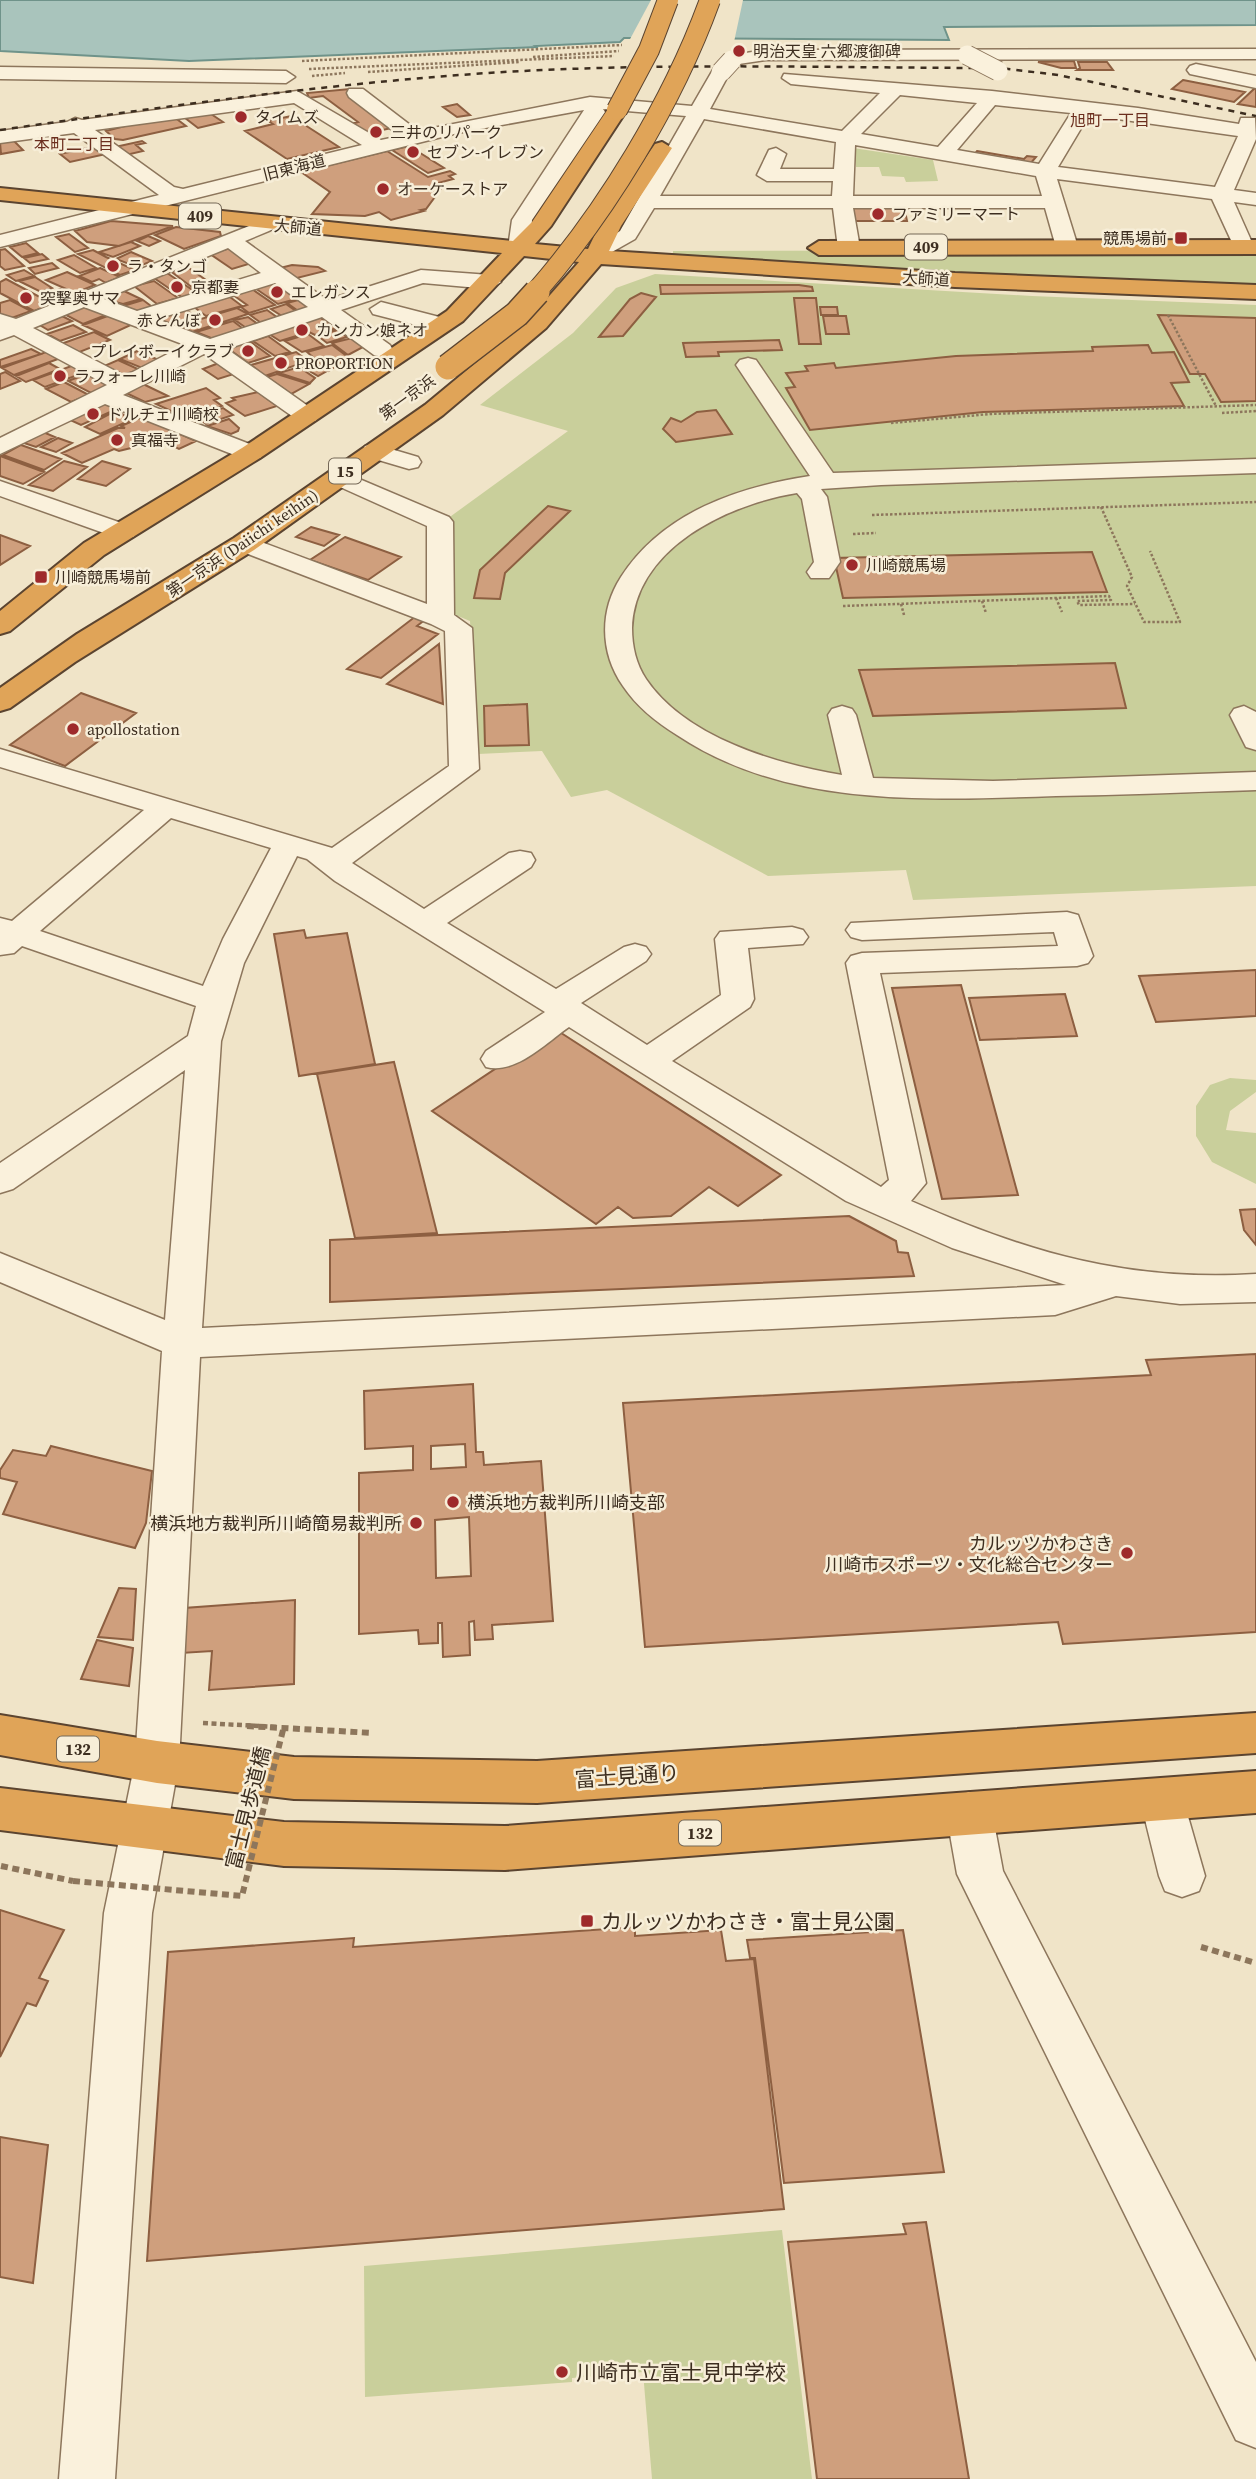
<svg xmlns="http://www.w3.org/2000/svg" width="1256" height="2479" font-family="'Source Serif 4','Noto Sans JP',serif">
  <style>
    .green { fill: #c9cf9b }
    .water { fill: #a9c4bc; stroke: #6f938a; stroke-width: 2 }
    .pier { fill: #f0e4c8 }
    .building { fill: #cf9f7d; stroke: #8d5f41; stroke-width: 2; fill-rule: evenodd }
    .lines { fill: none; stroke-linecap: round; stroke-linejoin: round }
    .minor-casing { stroke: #8d765c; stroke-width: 3 }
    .highway-casing { stroke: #5b4430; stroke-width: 4 }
    .path-far2 { stroke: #8d765c; stroke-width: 2.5; stroke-dasharray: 2.5 2; stroke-linecap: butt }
    .path-far1 { stroke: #8d765c; stroke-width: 4.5; stroke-dasharray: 5 3.5; stroke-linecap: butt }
    .path { stroke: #8d765c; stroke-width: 6; stroke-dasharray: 7 4.5; stroke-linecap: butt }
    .minor { fill: #faf1dc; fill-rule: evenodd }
    .highway { fill: #e0a458; fill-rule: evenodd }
    .rail { stroke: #3d2e20; stroke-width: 2.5; stroke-dasharray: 6 6; stroke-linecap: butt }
    .minor-bridge-casing { stroke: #8d765c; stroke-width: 21; stroke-linecap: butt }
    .highway-bridge-far1-casing { stroke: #5b4430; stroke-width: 22; stroke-linecap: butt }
    .highway-bridge-casing { stroke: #5b4430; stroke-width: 28; stroke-linecap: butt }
    .path-bridge { stroke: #8d765c; stroke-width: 6; stroke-dasharray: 7 4.5; stroke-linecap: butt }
    .minor-bridge { stroke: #faf1dc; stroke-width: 19 }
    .highway-bridge-far1 { stroke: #e0a458; stroke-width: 20 }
    .highway-bridge { stroke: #e0a458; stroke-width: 25 }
    .poi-dot { fill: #9e2a2b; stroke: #f7eed8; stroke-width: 2.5 }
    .labels { text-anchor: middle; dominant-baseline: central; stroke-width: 5; stroke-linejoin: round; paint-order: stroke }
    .far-poi-label { font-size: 16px; fill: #3d2e20; stroke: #f7eed8; text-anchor: start }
    .far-neighbourhood-label { font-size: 16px; fill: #6b2e1e; stroke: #f7eed8 }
    .far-street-label { font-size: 16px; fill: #3d2e20; stroke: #f7eed8 }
    .shield { fill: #f7eed8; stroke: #756857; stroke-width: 2 }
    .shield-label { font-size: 16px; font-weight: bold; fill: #3d2e20 }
    .poi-label { font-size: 18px; fill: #3d2e20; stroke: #f7eed8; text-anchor: end }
    .near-street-label { font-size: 21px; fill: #3d2e20; stroke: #f7eed8 }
    .near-poi-label { font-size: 21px; fill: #3d2e20; stroke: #f7eed8; text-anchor: start }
  </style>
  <rect width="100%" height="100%" fill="#f0e4c8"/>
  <path class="green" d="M853,148L933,160L938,181L906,182L904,177L882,176L879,167H856Z
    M1256,250V287L944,275L865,267L673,256V251Z
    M655,274L1032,296L1256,305V886L913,900L906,870L768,876L607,790L571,797L542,751L478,754L470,621L448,612L447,519L568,431L480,405L573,333L616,288Z
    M1230,1078L1256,1080V1092L1230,1111L1226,1130L1256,1133V1184L1212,1162L1196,1136V1106L1210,1085Z
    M782,2230L812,2479H652L643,2372L572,2378V2382L365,2397L364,2266Z"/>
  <path class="water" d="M0,0H1256V25L944,27L949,40L640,38H624L620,42L536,46L538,47L189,61L0,51Z"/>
  <path class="pier" d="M651,0H743L734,42L629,41Z"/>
  <path class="building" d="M1074,61L1076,68H1061L1038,62Z
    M1078,62H1107L1113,70H1077L1080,68Z
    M1183,80L1245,92L1234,102L1172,89Z
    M1256,87V107L1238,104Z
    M350,89L356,93L401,126L364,134L351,124L358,122L323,96L309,98L307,93Z
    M457,104L470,115L457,117L443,107Z
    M205,110L223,122L198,128L180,114Z
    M170,114L186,126L123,140L115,139L106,131Z
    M291,116L339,147L287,159L245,131L273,124L268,121Z
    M13,140L23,150L1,154L0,142Z
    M142,141L145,143L136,145L143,151L126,155L115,147Z
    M96,146L106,154L70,162L60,154Z
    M409,146L444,168L428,173L392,150Z
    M387,151L428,177L450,171L455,174L449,176L453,179L438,183L443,186L426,209L421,210L424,211L391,220L379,212L365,216L312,214L330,192L301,172Z
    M977,151L1024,159L1027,156L1036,157L1030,164L974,155Z
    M857,206H904L907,221H855L853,208Z
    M111,221L173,226L119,246L87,242L75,231Z
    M176,227L220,232L221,236L184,249L155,235Z
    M69,234L88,248L75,252L56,237Z
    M148,236L160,241L149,246L137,241Z
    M131,242L140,246L113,257L99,252Z
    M26,243L38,253L22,257L10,247Z
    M230,248L252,263L232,269L210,254Z
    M5,249L24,266L5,270L0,266V250Z
    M93,250L106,257L135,270L120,275L78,254Z
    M131,252L152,261L137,267L116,259Z
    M42,254L48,259L30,263L24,258Z
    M74,255L96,268L80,273L58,260Z
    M52,263L58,268L35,274L29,268Z
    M292,265L318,267L325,271L293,279L280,268Z
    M186,266L219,289L201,294L169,270Z
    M100,268L120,277L106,283L99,279L92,282L79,276Z
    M24,270L34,276L16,281L7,275Z
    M67,272L95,285L75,293L46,280Z
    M167,273L200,295L186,300L154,278Z
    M35,277L52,288L41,292L19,281Z
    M6,279L53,304L34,311L0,293V282Z
    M154,281L178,298L157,304L134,286Z
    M279,281L300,298L278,304L252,286Z
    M660,285H799L812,287L813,291L661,294Z
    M249,287L275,305L249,313L241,307L247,305L229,292Z
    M60,289L72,295L61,299L49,293Z
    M124,291L141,299L123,304L108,300L110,295Z
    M641,293L656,297L623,336L599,337L630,299Z
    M226,294L242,306L206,316L190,304Z
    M794,298H816L821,344H799Z
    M302,299L316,308L301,313L287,303Z
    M10,300L31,311L9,319L0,314V303Z
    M143,300L155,309L140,313L123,306Z
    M286,304L300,314L285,318L271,309Z
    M87,306L106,315L83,324L64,314Z
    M820,307H837L838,315H821Z
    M183,308L198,318L173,326L152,317Z
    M237,308L248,314L192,332L181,325Z
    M267,310L281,320L264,325L250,315Z
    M113,314L133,324L107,336L83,325Z
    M1158,315L1256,318V401L1221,402L1205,374H1190Z
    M62,316L72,321L48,330L38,324Z
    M317,316L337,328L315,335L309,332L280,341L266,332Z
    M823,316H846L849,334H826Z
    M248,317L262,327L249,330L235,320Z
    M233,321L246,331L216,340L196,332Z
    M73,325L86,332L60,341L47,334Z
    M337,330L347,337L327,343L318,336Z
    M94,332L110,340L77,353L61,344Z
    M308,334L324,346L302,352L285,341Z
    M268,336L290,352L275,356L253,341Z
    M352,338L365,346L348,355L332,343Z
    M248,340L270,356L248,363L226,347Z
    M779,340L782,350L718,352L719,356L686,357L683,343Z
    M332,345L348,357L329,371L307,352Z
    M1148,345L1152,353L1174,352L1189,382L1171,383L1184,406L983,412L810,430L786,388L795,387L786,373L808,371L805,366L834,363L836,368L956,356L1093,351L1092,347Z
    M31,349L41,354L0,367V360Z
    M137,351L159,360L142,368L120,359Z
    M46,352L58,359L14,375L2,368Z
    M296,352L308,361L265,376L251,365Z
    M118,360L140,370L121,375L102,367Z
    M312,362L327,371L318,376L301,366Z
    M49,363L60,369L26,382L16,376Z
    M219,363L234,374L218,379L203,369Z
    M74,365L86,372L45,387L33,380Z
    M299,367L315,378L310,383L279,373Z
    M5,372L20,381L0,389V374Z
    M89,373L112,384L91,393L68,381Z
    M277,374L309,384L291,394L267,377Z
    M64,382L89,395L71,402L46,389Z
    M143,384L168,396L145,402L124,392Z
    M206,388L220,398L214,400L222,406L186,418L156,404Z
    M258,392L277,406L245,416L226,403L235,400L232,398Z
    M104,403L117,409L81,425L68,419Z
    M223,408L233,415L206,424L195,416Z
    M716,410L732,434L676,442L663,429L671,418L681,422L697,412Z
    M115,411L133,419L100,434L85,427Z
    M142,417L196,441L179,449L151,435L131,448L119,451L114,449L82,463L62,453L118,428H125L121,426Z
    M229,419L239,428L238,431L231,434L207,426Z
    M43,432L55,437L36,447L24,443Z
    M58,438L72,443L56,452L41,447Z
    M21,445L61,459L44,470L3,455Z
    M0,456L44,472L23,484L0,476Z
    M64,461L87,467L53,491L29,485Z
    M102,461L130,469L106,486L78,479Z
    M548,506L570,511L505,573L500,599L474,598L480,570Z
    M311,527L339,535L324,546L296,537Z
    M0,535L30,546L0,565Z
    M345,537L401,557L368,580L310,560Z
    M1092,552L1107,592L843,598L834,558Z
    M416,616L426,619L417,626L438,634L381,678L347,669Z
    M439,644L443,704L387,684Z
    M1115,663L1126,708L873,716L859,670Z
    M81,693L136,713L65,766L10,745Z
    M527,704L529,745L485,746L484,706Z
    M304,930L306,938L347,933L375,1064L299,1076L274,934Z
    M1256,970V1016L1156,1022L1139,976Z
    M961,985L1018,1195L942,1199L892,988Z
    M1065,994L1077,1036L980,1040L969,998Z
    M555,1029L781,1175L738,1206L709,1187L671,1216L633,1218L618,1207L596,1224L432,1111Z
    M394,1062L437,1233L355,1238L317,1074Z
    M1256,1209V1245L1244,1230L1240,1210Z
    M849,1216L896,1241L898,1252L908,1253L914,1276L330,1302V1240Z
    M1256,1354V1632L1063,1644L1058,1622L645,1647L623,1403L1151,1375L1146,1360Z
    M473,1384L476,1452H483L484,1465L541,1461L553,1621L492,1625L493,1639L475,1640L474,1621L469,1622L470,1655L443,1657L442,1623H438V1643L419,1644L418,1630L359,1634V1473L413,1470V1446L365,1449L364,1391ZM465,1444L466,1467L431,1469V1446ZM469,1517L471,1576L436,1578L435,1520Z
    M51,1446L152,1471L146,1523L135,1548L3,1514L17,1482L0,1478V1470L13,1450L46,1456Z
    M119,1588L136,1589L133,1640L98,1637Z
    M295,1600L294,1684L209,1690L212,1651L181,1653L184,1608Z
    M97,1640L133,1648L129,1686L81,1679Z
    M0,1910L64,1930L39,1978L48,1981L36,2006L27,2003L0,2057Z
    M635,1927V1936L721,1930L726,1961L754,1959L784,2209L147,2261L168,1952L354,1938L353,1947Z
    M903,1930L944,2172L784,2183L755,1958H750L747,1940Z
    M0,2137L48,2145L33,2283L0,2277Z
    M926,2222L969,2479H817L788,2242L906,2234L903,2224Z"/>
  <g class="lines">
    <g class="minor-casing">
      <path id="minor" d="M1256,49V59L766,60L732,65L723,60L732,55L766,50Z
        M1196,64L1256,76V88L1190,74L1187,70L1190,66Z
        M721,66L730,72L710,109L842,131L880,93L791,84L782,78L784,74L992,91L1138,108L1239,124L1241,118H1255L1256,139L1234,190L1256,193V205L1234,202L1254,247L1250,251H1236L1212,199L1057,179L1078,247L1067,253L1056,247L1045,208H853L860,248L849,254L838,248L833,208H654L635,239L596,261L585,255L620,231L686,116L603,109L605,112L532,220L530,248L519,254L508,248L512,220L584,110L458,133L0,247V235L159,195L74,133L0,143V131L67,122L75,118L82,120L297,91L381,140L400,136L349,97L347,93L349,89H363L418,131L590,97L692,106L714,68ZM900,95L977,103L938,147L861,134ZM294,103L362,145L183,189L174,187L95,130ZM995,105L1071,113L1039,164L957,150ZM1089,115L1238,136L1215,187L1058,167ZM704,119L836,142L834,169H780L786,154L776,148L769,150L757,175L767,181H833L832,196H660ZM855,145L1036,176L1042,196H853Z
        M0,67L286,71L295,77L286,83L0,79Z
        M269,218L279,224L276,228L245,241L327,300L421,270L490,275L501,282L490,289L423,283L341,310L390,345L393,350L382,357L374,355L322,317L227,349L315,411L319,416L315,421H299L204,354L123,395L260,448L263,453L260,458H242L105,404L0,454V438L107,385L14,335L0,340V314L16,319ZM228,248L261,273L137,311L104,299ZM275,283L308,307L210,339L157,319ZM84,307L185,345L125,376L33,328Z
        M381,302L451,320L454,325L443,332L373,314L370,309Z
        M748,358L756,360L833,473L1256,459V473L881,485L821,489L827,497L840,562L829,578H811L807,572L814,562L802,499L797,493C728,504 635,548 632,628C632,646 636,664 646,679C686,738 776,764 842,775L828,715L832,709L842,706L852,709L856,715L873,778L993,781L1256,772V790C1189,792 1122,795 1056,796C928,800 788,809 677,735C656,722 637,707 623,686C600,653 599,611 621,577C663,512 738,487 810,476L736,365L740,360Z
        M374,444L418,457L421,462L418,467L409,469L365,456L362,451L365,446Z
        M338,470L449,517L453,522L454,615L472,628L479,769L352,863L424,909L509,853L520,851L531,853L535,860L531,867L447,923L556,989L624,947L635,944L646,947L651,954L646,961L581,1003L647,1045L721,995L715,939L720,932L792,927L803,930L808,937L803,944L748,948L754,999L750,1007L672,1061L881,1187L889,1180L846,963L851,956L862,953L1058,946L1054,932L862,940L851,937L846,930L851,923L1067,912L1078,915L1093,956L1088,963L1077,966L880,973L926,1183L911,1201C1028,1253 1128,1282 1256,1274V1302L1180,1304L1116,1296L1055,1315L200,1357L179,1762L152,1913L115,2479H59L104,1913L135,1762L162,1351L0,1282V1253L165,1320L185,1070L13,1189L0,1193V1163L188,1036L196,1006L22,946L14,953L0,955V918L12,921L144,810L0,767V749L332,848L449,766L445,631L431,624L235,549L231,544L235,539H253L427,604V526L329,482L326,477L329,472ZM171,818L271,848L223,939L203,986L40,931ZM297,856L307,859L335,881L545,1012L486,1051L481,1059L486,1067C515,1075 546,1043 569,1027L846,1201L952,1248L1066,1285L202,1328L221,1041L244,963Z
        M0,481L133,527L137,532L133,537H115L0,496Z
        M1244,706L1256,712V750L1246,747L1230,715L1234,709Z
        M1163,1779L1179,1785L1205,1876L1199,1891L1182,1897L1165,1891L1159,1876L1140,1799L1147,1785Z
        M969,1792L985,1798L992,1812L1003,1871L1256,2362V2448L1236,2440L957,1874L946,1812L953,1798Z"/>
    </g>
    <g class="highway-casing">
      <path id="highway" d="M617,104L627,110L551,226L535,244L588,249L599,226L655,144L662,142L672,148L621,226L609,251L955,273L1256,285V299L955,287L601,264L546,328L443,415L254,550L75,662L10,708L0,711V688L77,634L234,538L425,405L530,318L579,262L524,256L463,321L260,458L104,555L10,631L0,634V611L84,543L242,448L447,311L502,253L0,200V188L513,241L532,222L610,106Z
        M1256,240V254L819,255L808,248L819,241Z
        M1256,1713V1753L537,1803L294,1799L157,1783L0,1755V1715L157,1741L294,1757L537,1761Z
        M1256,1771V1813L505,1870L284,1866L0,1830V1788L284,1822L505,1826Z"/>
    </g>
    <path class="path-far2" d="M533,57L619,51
      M542,59L614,56
      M302,61L622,45
      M309,69L542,59
      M368,72L519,62
      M312,76L345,73
      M1168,315L1216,406
      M1222,413L1256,411
      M891,423L990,414L1256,405
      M1101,507L1132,577L1127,586L1144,622H1180L1150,551
      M872,515L1256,502
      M853,534L876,533
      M1056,598L1062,612
      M982,601L986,613
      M901,604L904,615
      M843,606L1109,596L1111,600L1077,601L1079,605L1135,604"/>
    <path class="path-far1" d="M203,1723L277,1727"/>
    <path class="path" d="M247,1726L373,1733
      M1,1866L73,1881
      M1201,1947L1256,1963"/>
    <use href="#minor" class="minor"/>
    <use href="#highway" class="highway"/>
    <path class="rail" d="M0,130C162,107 324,84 488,73C658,62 830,68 1000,68L1058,75L1256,116"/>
    <g class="minor-bridge-casing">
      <path id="minor-bridge" d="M967,55L998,71
        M721,72L732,60"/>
    </g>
    <g class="highway-bridge-far1-casing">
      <path id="highway-bridge-far1" d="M617,110L649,50L668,0
        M535,293C606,212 673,102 710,0"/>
    </g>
    <g class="highway-bridge-casing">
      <path id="highway-bridge" d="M448,367L517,314L537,292"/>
    </g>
    <path class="path-bridge" d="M73,1881L242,1896L284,1726"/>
    <use href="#minor-bridge" class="minor-bridge"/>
    <use href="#highway-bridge-far1" class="highway-bridge-far1"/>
    <use href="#highway-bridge" class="highway-bridge"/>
  </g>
  <g class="poi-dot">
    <circle cx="739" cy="51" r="7"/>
    <circle cx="241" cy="117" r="7"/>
    <circle cx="376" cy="132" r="7"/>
    <circle cx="413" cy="152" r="7"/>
    <circle cx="383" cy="189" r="7"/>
    <circle cx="878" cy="214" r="7"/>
    <rect x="1174" y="231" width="14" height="14" rx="3.5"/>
    <circle cx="113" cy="266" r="7"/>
    <circle cx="177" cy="287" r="7"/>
    <circle cx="277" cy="292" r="7"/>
    <circle cx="26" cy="298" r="7"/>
    <circle cx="215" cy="320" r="7"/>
    <circle cx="302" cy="330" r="7"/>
    <circle cx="248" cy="351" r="7"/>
    <circle cx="281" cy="363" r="7"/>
    <circle cx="60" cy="376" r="7"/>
    <circle cx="93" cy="414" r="7"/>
    <circle cx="117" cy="440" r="7"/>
    <circle cx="852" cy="565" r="7"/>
    <rect x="34" y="570" width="14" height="14" rx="3.5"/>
    <circle cx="73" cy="729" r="7"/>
    <circle cx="453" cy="1502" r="7"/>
    <circle cx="416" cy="1523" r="7"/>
    <circle cx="1127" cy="1553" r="7"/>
    <rect x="580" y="1914" width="14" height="14" rx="3.5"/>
    <circle cx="562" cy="2372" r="7"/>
  </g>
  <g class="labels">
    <g class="far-poi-label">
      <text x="753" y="51">明治天皇 六郷渡御碑</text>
      <text x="255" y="117">タイムズ</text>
      <text x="390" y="132">三井のリパーク</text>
      <text x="427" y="152">セブン-イレブン</text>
      <text x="397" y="189">オーケーストア</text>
      <text x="892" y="214">ファミリーマート</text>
      <text x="1167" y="238" text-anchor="end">競馬場前</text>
      <text x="127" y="266">ラ・タンゴ</text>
      <text x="191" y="287">京都妻</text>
      <text x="291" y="292">エレガンス</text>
      <text x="40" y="298">突撃奥サマ</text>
      <text x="201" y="320" text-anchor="end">赤とんぼ</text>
      <text x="316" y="330">カンカン娘ネオ</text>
      <text x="234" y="351" text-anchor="end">プレイボーイクラブ</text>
      <text x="295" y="363">PROPORTION</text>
      <text x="74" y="376">ラフォーレ川崎</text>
      <text x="107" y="414">ドルチェ川崎校</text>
      <text x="131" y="440">真福寺</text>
      <text x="866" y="565">川崎競馬場</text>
      <text x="55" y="577">川崎競馬場前</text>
      <text x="87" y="729">apollostation</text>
    </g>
    <g class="far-neighbourhood-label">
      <text x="1110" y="120">旭町一丁目</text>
      <text x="74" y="144">本町二丁目</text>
    </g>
    <g class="far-street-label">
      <text transform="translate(294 167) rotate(-14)">旧東海道</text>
      <text transform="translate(298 227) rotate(5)">大師道</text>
      <text transform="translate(926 278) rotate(4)">大師道</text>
      <text transform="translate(407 397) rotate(-36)">第一京浜</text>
      <text transform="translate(242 543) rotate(-34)">第一京浜 (Daiichi keihin)</text>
    </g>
    <g class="shield">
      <rect x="179" y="203.5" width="42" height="25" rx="5"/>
      <rect x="905" y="234.5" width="42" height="25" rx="5"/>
      <rect x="329" y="458.5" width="32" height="25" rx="5"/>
      <rect x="57" y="1736.5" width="42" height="25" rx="5"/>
      <rect x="679" y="1820.5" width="42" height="25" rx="5"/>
    </g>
    <g class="shield-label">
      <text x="200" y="216">409</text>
      <text x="926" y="247">409</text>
      <text x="345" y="471">15</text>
      <text x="78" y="1749">132</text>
      <text x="700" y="1833">132</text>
    </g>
    <g class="poi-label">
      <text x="467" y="1502" text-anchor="start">横浜地方裁判所川崎支部</text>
      <text x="402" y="1523">横浜地方裁判所川崎簡易裁判所</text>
      <text x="1113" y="1543">カルッツかわさき<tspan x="1113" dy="21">川崎市スポーツ・文化総合センター</tspan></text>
    </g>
    <g class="near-street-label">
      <text transform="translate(627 1776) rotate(-4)">富士見通り</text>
      <text transform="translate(248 1808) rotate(-76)">富士見歩道橋</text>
    </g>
    <g class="near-poi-label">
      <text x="601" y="1921">カルッツかわさき・富士見公園</text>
      <text x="576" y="2372">川崎市立富士見中学校</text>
    </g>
  </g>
</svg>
